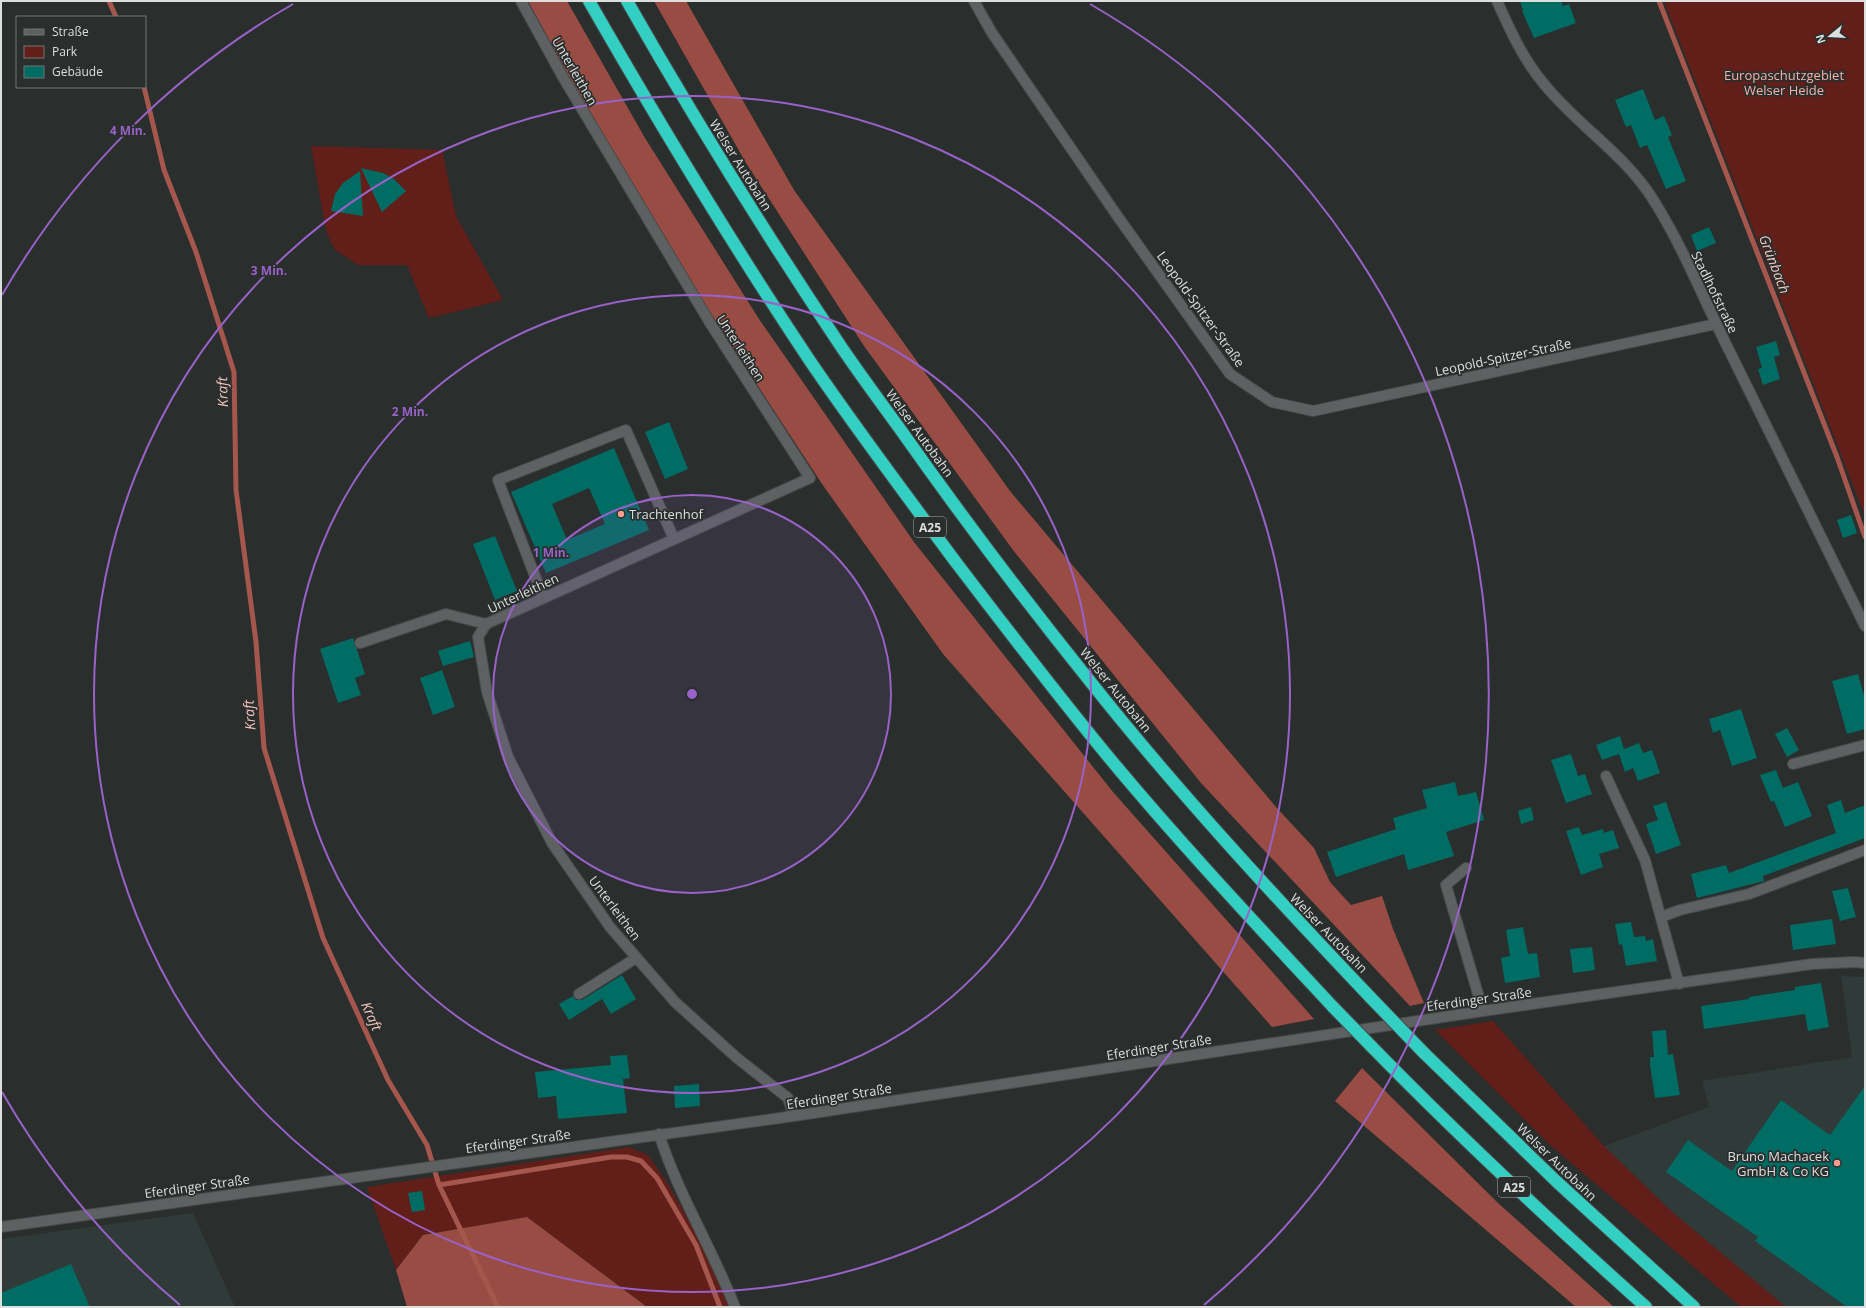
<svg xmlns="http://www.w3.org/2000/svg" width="1866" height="1308" font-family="'Open Sans',sans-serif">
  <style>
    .built { fill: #303a39 }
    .green { fill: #621f19 }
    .forest { fill: #984c43 }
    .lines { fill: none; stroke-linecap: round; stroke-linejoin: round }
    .stream { stroke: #a5574d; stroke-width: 5 }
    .building { fill: #016c64; fill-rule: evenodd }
    .service-casing { stroke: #474a4a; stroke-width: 12 }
    .minor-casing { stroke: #474a4a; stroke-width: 12 }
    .tertiary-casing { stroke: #474a4a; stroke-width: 12 }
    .secondary-casing { stroke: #474a4a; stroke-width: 12 }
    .motorway-casing { stroke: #474a4a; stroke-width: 14 }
    .service { stroke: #5d6161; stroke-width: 10 }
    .minor { stroke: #5d6161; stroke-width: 10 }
    .tertiary { stroke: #5d6161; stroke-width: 10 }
    .secondary { stroke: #5d6161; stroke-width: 10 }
    .motorway { stroke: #33cfc2; stroke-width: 12 }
    .motorway-bridge-casing { stroke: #474a4a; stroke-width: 14; stroke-linecap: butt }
    .motorway-bridge { stroke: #33cfc2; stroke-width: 12 }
    .ring { fill: none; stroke: #9862c8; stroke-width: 2 }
    .poi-dot { fill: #f59c90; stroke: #2a2e2d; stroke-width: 1.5 }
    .labels { text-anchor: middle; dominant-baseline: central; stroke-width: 3.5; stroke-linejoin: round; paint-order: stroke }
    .shield { fill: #2a2e2d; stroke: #a7aaa9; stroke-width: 1 }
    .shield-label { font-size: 12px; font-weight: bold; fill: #dcdfde }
    .street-label { font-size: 13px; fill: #dcdfde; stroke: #2a2e2d }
    .park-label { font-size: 13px; fill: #f3b0a6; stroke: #2a2e2d }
    .poi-label { font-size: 13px; fill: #dcdfde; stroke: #2a2e2d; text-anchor: start }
    .water-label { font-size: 14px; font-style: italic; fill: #f4c6bf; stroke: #2a2e2d }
    .centre { fill: #9862c8; stroke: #2a2e2d; stroke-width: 2 }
    .ring-label { font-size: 12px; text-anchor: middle; font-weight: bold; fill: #9862c8; stroke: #2a2e2d; stroke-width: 3.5; stroke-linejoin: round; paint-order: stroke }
  </style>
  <rect width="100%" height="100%" fill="#2a2e2d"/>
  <path class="built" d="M1841,976L1865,977V1307H1786L1671,1211L1604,1146L1709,1107L1702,1081L1852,1057Z
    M193,1213L235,1307H1V1239Z"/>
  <path class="green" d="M1664,1H1865V516Z
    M311,146L442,150L456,216L503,300L429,318L407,265H358L334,249L326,231Z
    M1493,1021L1604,1146L1671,1211L1786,1307H1741L1550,1145L1435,1030Z
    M629,1147L648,1155L668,1184L702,1244L729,1307H647L527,1217L423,1235L396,1270L367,1187Z"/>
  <path class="forest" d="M528,1H567L645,138L759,319L914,542L1113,792L1314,1019L1272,1027L943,654L822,484L690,282L578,93Z
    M654,1H686L794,190L1010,491L1276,807L1314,848L1330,882L1351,905L1382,896L1393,929L1424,1003L1410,1006L1201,783L1013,550L864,346L746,163Z
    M1362,1068L1498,1203L1614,1307H1576L1335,1101Z
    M527,1217L647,1307H407L396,1270L423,1235Z"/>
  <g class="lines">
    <path class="stream" d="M109,1L116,17
      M1659,1L1837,457L1865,537
      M144,87L164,170L196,252L234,372L236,490L256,642L264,748L323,938L388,1080L427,1145L439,1185L498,1307
      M439,1185L611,1157H627L641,1161L657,1178L696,1245L720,1307"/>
  </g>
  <path class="building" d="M1520,1H1561L1563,6L1569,4L1576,23L1534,38L1522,11L1523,10Z
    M1643,89L1655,120L1664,116L1672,135L1668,137L1686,181L1666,189L1647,145L1640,148L1631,125L1626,127L1615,100Z
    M361,168L383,173L394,179L406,191L382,212Z
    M360,171L363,216L331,211L335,194L343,183Z
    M1709,227L1716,243L1697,251L1691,235Z
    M1776,341L1780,355L1774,357L1780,379L1763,385L1758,369L1762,368L1756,347Z
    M669,422L688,469L665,479L645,432Z
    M614,448L649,530L546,573L511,492ZM589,488L605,524L567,540L552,504Z
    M1851,515L1857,533L1843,538L1837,520Z
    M495,536L517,591L495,600L473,544Z
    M353,638L365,674L355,678L361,695L338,703L320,649Z
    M470,641L474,657L443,666L438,651Z
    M442,670L455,707L433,715L420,678Z
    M1858,674L1865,699V729L1847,734L1832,681Z
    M1741,709L1757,758L1732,766L1720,730L1713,733L1709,719Z
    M1787,728L1799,750L1787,757L1775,734Z
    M1620,736L1624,749L1639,743L1643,753L1652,750L1660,773L1638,781L1633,768L1625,772L1619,754L1602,760L1596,745Z
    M1571,754L1578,776L1585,774L1592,794L1566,803L1551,760Z
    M1776,770L1783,788L1798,782L1812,816L1785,827L1774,801L1771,802L1760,775Z
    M1455,782L1458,796L1476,792L1484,820L1446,832L1454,856L1408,870L1404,854L1336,877L1327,852L1396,829L1393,818L1427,808L1422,790Z
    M1841,800L1845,813L1865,805V838L1763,876L1764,881L1697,898L1691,874L1726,865L1729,873L1836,833L1827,805Z
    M1666,802L1681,845L1656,854L1646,824L1658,820L1653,806Z
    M1531,807L1534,820L1521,824L1518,811Z
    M1579,827L1582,835L1603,829L1604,833L1613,830L1619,848L1599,854L1603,867L1581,875L1566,831Z
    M1848,888L1856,917L1840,921L1832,891Z
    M1832,919L1836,944L1793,950L1790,925Z
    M1631,922L1634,937L1645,936L1646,941L1653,939L1657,961L1626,966L1622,944L1619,945L1615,924Z
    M1523,927L1528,954L1537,953L1540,977L1505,983L1501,958L1510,956L1506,930Z
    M1592,947L1595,970L1573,973L1570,949Z
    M622,975L636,999L611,1014L602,999L569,1020L559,1004L573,996L576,1000H582Z
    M1821,983L1829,1027L1808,1031L1805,1014L1704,1029L1701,1006L1749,999V997L1795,990V987Z
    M1666,1030L1668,1055L1673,1054L1680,1095L1655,1098L1650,1065V1057H1654L1652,1031Z
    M627,1055L630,1078L623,1079L627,1113L558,1119L556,1096L538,1098L535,1072L611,1065L610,1056Z
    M699,1084L700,1106L675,1108L674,1086Z
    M1865,1086V1307H1847L1755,1241L1758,1237L1666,1172L1688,1140L1732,1171L1781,1100L1830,1135Z
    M422,1191L425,1210L412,1212L408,1193Z
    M71,1264L90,1307H1V1293Z"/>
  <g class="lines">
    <g class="service-casing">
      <path id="service" d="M974,1L992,33L1118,217L1230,374L1272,402L1313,411L1716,324
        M543,597L498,480L626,430L674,539
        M360,643L446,614L486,624
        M1466,868L1446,885L1483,1011
        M1661,917L1680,910L1749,894L1865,850
        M579,994L636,958"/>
    </g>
    <g class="minor-casing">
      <path id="minor" d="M521,1L564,79L710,323L810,478L486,624L478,637L487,692L508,757L552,843L610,927L675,1002L737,1058L788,1098L794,1116
        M1793,764L1865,745
        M1606,776L1645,860L1679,984
        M659,1134C678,1194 712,1248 735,1307"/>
    </g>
    <g class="tertiary-casing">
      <path id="tertiary" d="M1497,1C1510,30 1523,59 1544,84C1578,126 1626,155 1654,201C1683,247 1703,298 1727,346C1773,439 1819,533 1865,626"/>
    </g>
    <g class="secondary-casing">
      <path id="secondary" d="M1,1227L794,1116L1483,1011L1812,964L1854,962L1865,963"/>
    </g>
    <g class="motorway-casing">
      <path id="motorway" d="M589,1C659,123 732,244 810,361C857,430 908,498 958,565C1006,628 1055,692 1106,754C1178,841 1256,924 1333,1007
        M627,1C693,117 764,231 838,342C858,372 879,400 900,429C960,514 1023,598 1089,680C1177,791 1274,896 1371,998
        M1372,1047C1460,1137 1552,1223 1646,1307
        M1424,1053L1557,1182L1694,1307"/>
    </g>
    <use href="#service" class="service"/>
    <use href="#minor" class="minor"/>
    <use href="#tertiary" class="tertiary"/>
    <use href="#secondary" class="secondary"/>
    <use href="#motorway" class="motorway"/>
    <g class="motorway-bridge-casing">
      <path id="motorway-bridge" d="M1371,998L1424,1053
        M1333,1007L1372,1047"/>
    </g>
    <use href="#motorway-bridge" class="motorway-bridge"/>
  </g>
  <circle cx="692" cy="694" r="199" fill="#9862c8" fill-opacity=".12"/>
  <g class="ring">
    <circle cx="692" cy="694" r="199"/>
    <circle cx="692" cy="694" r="399"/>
    <circle cx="692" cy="694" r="598"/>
    <path d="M180 1305A797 797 0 0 1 2 1092M2 295A797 797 0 0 1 293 4M1090 4A797 797 0 0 1 1204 1305"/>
  </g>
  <g class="poi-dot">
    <circle cx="621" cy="514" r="4"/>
    <circle cx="1837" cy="1163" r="4"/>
  </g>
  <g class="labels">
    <g class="shield">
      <rect x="914" y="517" width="32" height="20" rx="3"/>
      <rect x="1498" y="1177" width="32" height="20" rx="3"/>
    </g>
    <g class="shield-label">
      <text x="930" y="527">A25</text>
      <text x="1514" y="1187">A25</text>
    </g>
    <g class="street-label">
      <text transform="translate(575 71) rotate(60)">Unterleithen</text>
      <text transform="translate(741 165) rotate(58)">Welser Autobahn</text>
      <text transform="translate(1715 292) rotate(64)">Stadlhofstraße</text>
      <text transform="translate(1201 309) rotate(54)">Leopold-Spitzer-Straße</text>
      <text transform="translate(741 348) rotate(57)">Unterleithen</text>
      <text transform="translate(1503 357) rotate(-12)">Leopold-Spitzer-Straße</text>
      <text transform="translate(920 433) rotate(54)">Welser Autobahn</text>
      <text transform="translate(523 593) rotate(-25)">Unterleithen</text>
      <text transform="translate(1116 690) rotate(51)">Welser Autobahn</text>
      <text transform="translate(615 908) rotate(53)">Unterleithen</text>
      <text transform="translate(1329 933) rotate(46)">Welser Autobahn</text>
      <text transform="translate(1479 999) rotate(-8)">Eferdinger Straße</text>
      <text transform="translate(1159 1047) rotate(-9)">Eferdinger Straße</text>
      <text transform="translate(839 1096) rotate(-9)">Eferdinger Straße</text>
      <text transform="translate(518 1141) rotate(-8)">Eferdinger Straße</text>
      <text transform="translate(1557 1162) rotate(44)">Welser Autobahn</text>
      <text transform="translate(197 1186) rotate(-8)">Eferdinger Straße</text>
    </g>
    <g class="park-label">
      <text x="1784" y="75">Europaschutzgebiet<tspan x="1784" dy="15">Welser Heide</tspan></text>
    </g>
    <g class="poi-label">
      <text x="629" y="514">Trachtenhof</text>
      <text x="1829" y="1156" text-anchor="end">Bruno Machacek<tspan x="1829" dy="15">GmbH &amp; Co KG</tspan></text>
    </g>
    <g class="water-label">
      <text transform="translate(1775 264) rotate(69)">Grünbach</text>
      <text transform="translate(222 392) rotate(-92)">Kraft</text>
      <text transform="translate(249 715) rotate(-94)">Kraft</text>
      <text transform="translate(372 1016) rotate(66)">Kraft</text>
    </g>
  </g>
  <circle cx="692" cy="694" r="6" class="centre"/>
  <g class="ring-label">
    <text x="128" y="135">4 Min.</text>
    <text x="269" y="275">3 Min.</text>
    <text x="410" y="416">2 Min.</text>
    <text x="551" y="557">1 Min.</text>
  </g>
  <rect width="1866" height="1308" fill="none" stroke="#dcdfde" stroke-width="4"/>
  <rect x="16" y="16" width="130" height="72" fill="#2a2e2d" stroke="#717574"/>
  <rect x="24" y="29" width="20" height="6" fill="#5d6161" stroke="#717574"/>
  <text x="52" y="36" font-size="12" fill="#dcdfde">Straße</text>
  <rect x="24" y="46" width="20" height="12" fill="#621f19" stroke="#717574"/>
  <text x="52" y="56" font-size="12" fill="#dcdfde">Park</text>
  <rect x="24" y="66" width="20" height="12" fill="#016c64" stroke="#717574"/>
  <text x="52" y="76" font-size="12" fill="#dcdfde">Gebäude</text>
  <g transform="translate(1830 36) rotate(252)" stroke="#2a2e2d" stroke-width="3" paint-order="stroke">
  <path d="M0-3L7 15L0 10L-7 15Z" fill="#dcdfde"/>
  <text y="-6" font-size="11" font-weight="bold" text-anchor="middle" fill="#dcdfde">N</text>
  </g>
</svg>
